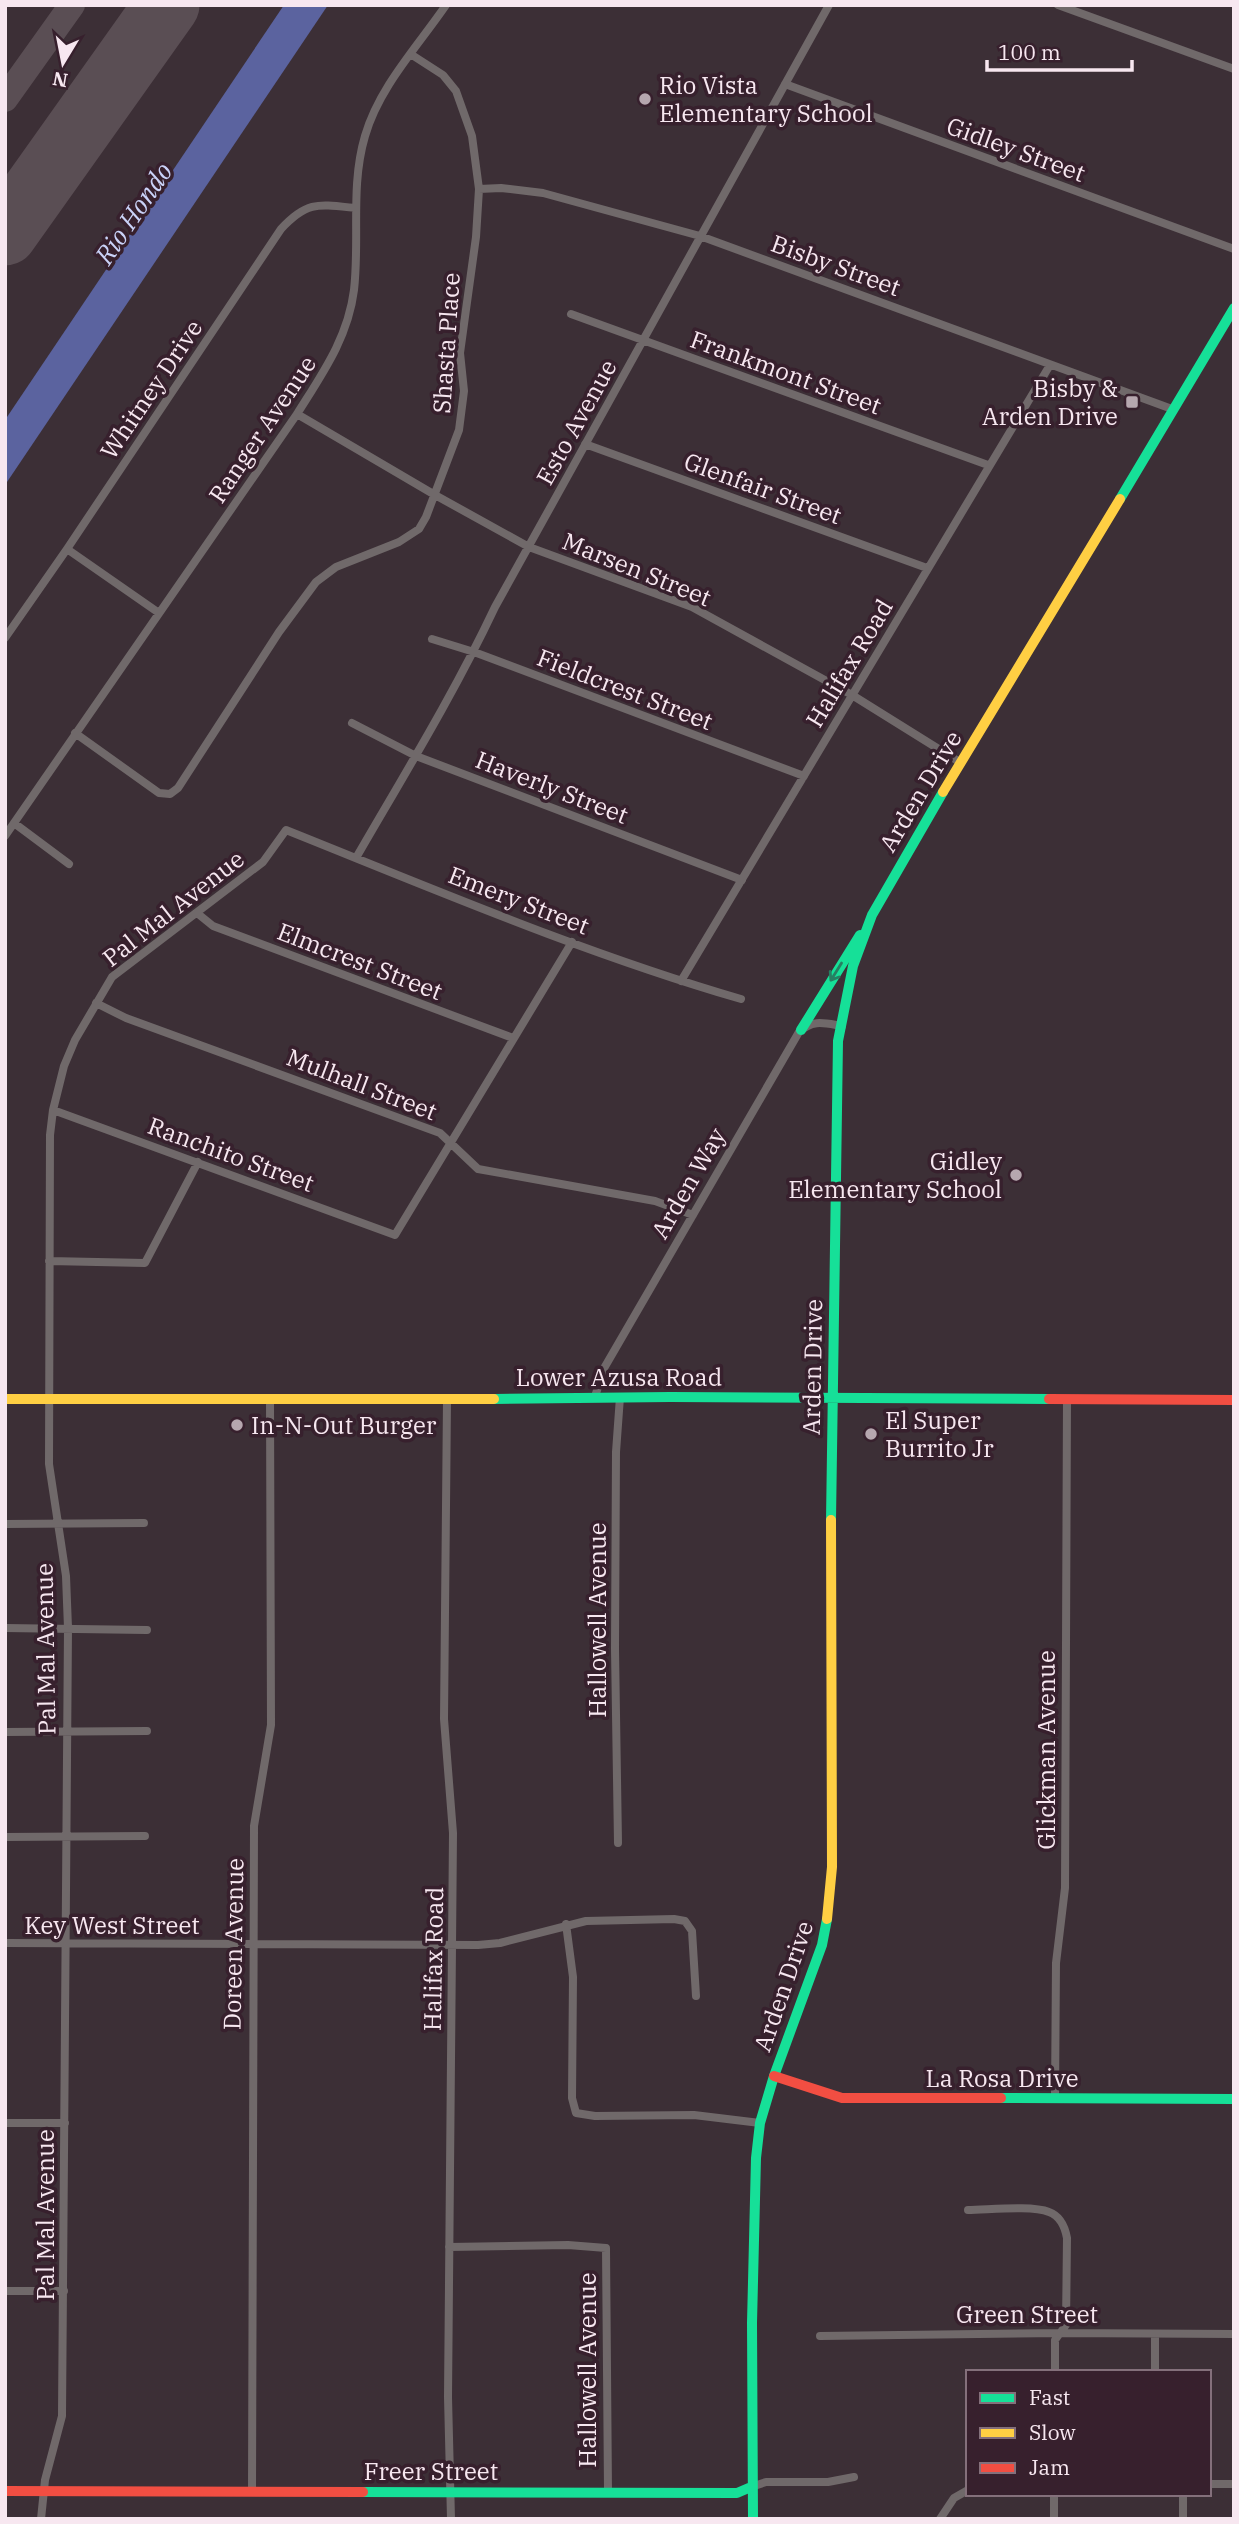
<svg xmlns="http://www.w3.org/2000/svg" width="1239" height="2524" font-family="'IBM Plex Serif',serif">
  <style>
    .water { fill: #5b639f }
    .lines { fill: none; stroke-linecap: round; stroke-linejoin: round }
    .taxiway { stroke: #5a4e54; stroke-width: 26 }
    .runway { stroke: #5a4e54; stroke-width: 65 }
    .street { stroke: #70696a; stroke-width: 8 }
    .fast { stroke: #16e098; stroke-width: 10 }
    .slow { stroke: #ffcf43; stroke-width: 10 }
    .jam { stroke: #f24e42; stroke-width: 10 }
    .oneway { stroke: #268062 }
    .poi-dot { fill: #b6a7af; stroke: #37202d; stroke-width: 2.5 }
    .labels { text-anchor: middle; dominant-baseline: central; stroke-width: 7; stroke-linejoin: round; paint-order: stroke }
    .poi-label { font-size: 24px; fill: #f7e7f0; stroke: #37202d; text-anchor: start }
    .street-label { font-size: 24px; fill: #f7e7f0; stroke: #37202d }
    .water-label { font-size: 26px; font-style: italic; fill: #cad2f8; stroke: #37202d }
  </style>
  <rect width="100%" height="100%" fill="#3c2f36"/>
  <path class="water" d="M284,5H328L5,485V420Z"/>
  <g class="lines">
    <path class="taxiway" d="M5,99L72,5"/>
    <path class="runway" d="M5,233L167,5"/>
    <path class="street" d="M1058,5L1234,69
      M785,84L1234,249
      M479,189L501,188L543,193L700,236L1172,409
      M571,314L988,465
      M297,414L435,495L529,547L692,607L852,695L961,763
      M585,444L927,568
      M67,549L159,613
      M5,638L67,549L281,229C307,201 318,204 355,208
      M432,639L474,652L804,776
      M352,723L416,756L742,880
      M75,733L159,793L170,794L178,788L279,632L316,582L336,567L399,542L419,529L426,517L459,430L464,391L460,353L476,237L479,189L472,136L456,91L443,75L412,55
      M14,823L69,864
      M5,836L297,414C322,374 348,338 354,290C360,238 350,187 365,136C379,87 418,46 446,5
      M356,858C404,775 454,694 495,607L829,5
      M197,913L213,926L513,1038
      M681,981L1050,365
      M96,1003L126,1018L440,1133L478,1169L655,1201L693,1215
      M53,1110L395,1235L572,942
      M49,1261L145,1263L198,1162
      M595,1397L603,1370L799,1032C813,1019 824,1023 842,1026
      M447,1400L444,1719L453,1833L448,2397L451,2519
      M5,1524L144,1523
      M5,1628L147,1630
      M5,1732L147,1731
      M5,1837L145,1836
      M618,1843L615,1649L616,1452L620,1397
      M566,1924L573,1977L572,2098L576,2113L595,2116L694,2115L760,2123
      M5,1943L478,1945L500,1943L586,1921L674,1919L685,1921L692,1931L696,1996
      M1055,2098L1056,1963L1065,1888L1067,1400
      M5,2123H65
      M968,2210C987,2210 1032,2205 1049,2212C1060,2216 1065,2227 1067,2238L1066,2325L1055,2340V2372
      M449,2247L568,2245L606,2248L608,2491
      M5,2291H64
      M820,2336L1060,2333L1234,2334
      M1155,2372V2334
      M1209,2484H1234
      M751,2487L766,2482H828L854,2477
      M252,2492L254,1826L271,1725L270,1398
      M1183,2494V2519
      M41,2519L45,2480L62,2416L68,1628L66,1576L49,1464L50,1135L53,1110L64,1066L75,1040L112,977L263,862L286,830C436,890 586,954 741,999
      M940,2519L954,2498L968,2490
      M1054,2519V2494"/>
    <path class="fast" d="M1120,499L1234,308
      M801,1030L860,935
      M494,1399L670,1397L1049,1399
      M831,1520L838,1041L853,966L872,915L943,792
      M1001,2098L1234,2099
      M363,2492L737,2493L751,2487
      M753,2519L752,2323L756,2158L760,2123L774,2076L822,1945L827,1919"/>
    <path class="slow" d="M943,792L1120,499
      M5,1399H494
      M827,1919L832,1867L831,1520"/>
    <path class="jam" d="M1049,1399L1234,1400
      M774,2076L842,2098H1001
      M5,2491L363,2492"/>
  </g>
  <defs><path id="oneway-shaft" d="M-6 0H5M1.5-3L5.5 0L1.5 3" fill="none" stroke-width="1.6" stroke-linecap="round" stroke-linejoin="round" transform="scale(1.75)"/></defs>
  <use class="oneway" href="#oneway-shaft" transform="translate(836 972) rotate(122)"/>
  <g class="poi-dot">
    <circle cx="645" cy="99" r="7"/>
    <rect x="1125" y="395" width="14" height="14" rx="3.5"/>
    <circle cx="1016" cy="1175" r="7"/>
    <circle cx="237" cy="1425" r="7"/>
    <circle cx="871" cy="1434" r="7"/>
  </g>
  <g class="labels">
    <g class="poi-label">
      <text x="659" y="85">Rio Vista<tspan x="659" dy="28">Elementary School</tspan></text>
      <text x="1118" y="388" text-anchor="end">Bisby &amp;<tspan x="1118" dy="28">Arden Drive</tspan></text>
      <text x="1002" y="1161" text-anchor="end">Gidley<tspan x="1002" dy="28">Elementary School</tspan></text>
      <text x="885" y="1420">El Super<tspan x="885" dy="28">Burrito Jr</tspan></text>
      <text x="251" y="1425">In-N-Out Burger</text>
    </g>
    <g class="street-label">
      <text transform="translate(1016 149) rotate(20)">Gidley Street</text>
      <text transform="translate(836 265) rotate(20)">Bisby Street</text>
      <text transform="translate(446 343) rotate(-86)">Shasta Place</text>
      <text transform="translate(786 372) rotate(20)">Frankmont Street</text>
      <text transform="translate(151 389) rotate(-56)">Whitney Drive</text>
      <text transform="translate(576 422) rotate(-61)">Esto Avenue</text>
      <text transform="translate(262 429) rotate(-56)">Ranger Avenue</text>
      <text transform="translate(763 488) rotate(20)">Glenfair Street</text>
      <text transform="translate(637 569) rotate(22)">Marsen Street</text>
      <text transform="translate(849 663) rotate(-59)">Halifax Road</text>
      <text transform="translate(625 689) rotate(21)">Fieldcrest Street</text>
      <text transform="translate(552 787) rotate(21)">Haverly Street</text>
      <text transform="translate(920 791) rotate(-59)">Arden Drive</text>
      <text transform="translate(519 900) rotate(21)">Emery Street</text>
      <text transform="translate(173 908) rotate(-38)">Pal Mal Avenue</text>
      <text transform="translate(360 961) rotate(21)">Elmcrest Street</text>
      <text transform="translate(362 1084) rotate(21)">Mulhall Street</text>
      <text transform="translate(231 1154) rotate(20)">Ranchito Street</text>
      <text transform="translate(688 1183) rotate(-60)">Arden Way</text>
      <text transform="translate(812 1367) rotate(-89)">Arden Drive</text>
      <text x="619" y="1377">Lower Azusa Road</text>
      <text transform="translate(597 1620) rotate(-90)">Hallowell Avenue</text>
      <text transform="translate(45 1649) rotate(-91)">Pal Mal Avenue</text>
      <text transform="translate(1046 1750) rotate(-90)">Glickman Avenue</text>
      <text x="112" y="1925">Key West Street</text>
      <text transform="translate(233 1944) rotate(-89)">Doreen Avenue</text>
      <text transform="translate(433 1959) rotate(-89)">Halifax Road</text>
      <text transform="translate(783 1986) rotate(-71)">Arden Drive</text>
      <text x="1002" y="2078">La Rosa Drive</text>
      <text transform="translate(45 2215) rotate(-90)">Pal Mal Avenue</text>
      <text x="1027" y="2314">Green Street</text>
      <text transform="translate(587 2370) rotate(-90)">Hallowell Avenue</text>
      <text x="431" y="2471">Freer Street</text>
    </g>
    <g class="water-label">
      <text transform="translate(133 213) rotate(-56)">Rio Hondo</text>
    </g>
  </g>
  <rect width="1239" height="2524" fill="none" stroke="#f7e7f0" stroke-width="14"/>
  <rect x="966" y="2370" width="245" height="126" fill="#37202d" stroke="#84707b" stroke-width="2"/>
  <rect x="980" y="2393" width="35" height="10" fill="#16e098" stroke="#84707b" stroke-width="2"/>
  <text x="1029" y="2405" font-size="21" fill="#f7e7f0">Fast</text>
  <rect x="980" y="2428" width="35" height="10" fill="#ffcf43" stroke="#84707b" stroke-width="2"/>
  <text x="1029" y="2440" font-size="21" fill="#f7e7f0">Slow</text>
  <rect x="980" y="2463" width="35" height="10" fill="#f24e42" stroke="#84707b" stroke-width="2"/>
  <text x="1029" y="2475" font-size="21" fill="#f7e7f0">Jam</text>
  <g transform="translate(63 63) rotate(190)" stroke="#37202d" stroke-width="5" paint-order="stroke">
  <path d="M0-5L12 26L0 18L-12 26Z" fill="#f7e7f0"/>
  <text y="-10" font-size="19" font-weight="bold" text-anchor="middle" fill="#f7e7f0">N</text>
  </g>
  <path d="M987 60v10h145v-10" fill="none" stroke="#f7e7f0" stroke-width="3.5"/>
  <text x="998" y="60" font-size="21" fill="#f7e7f0" stroke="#37202d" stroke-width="5" paint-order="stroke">100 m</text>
</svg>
